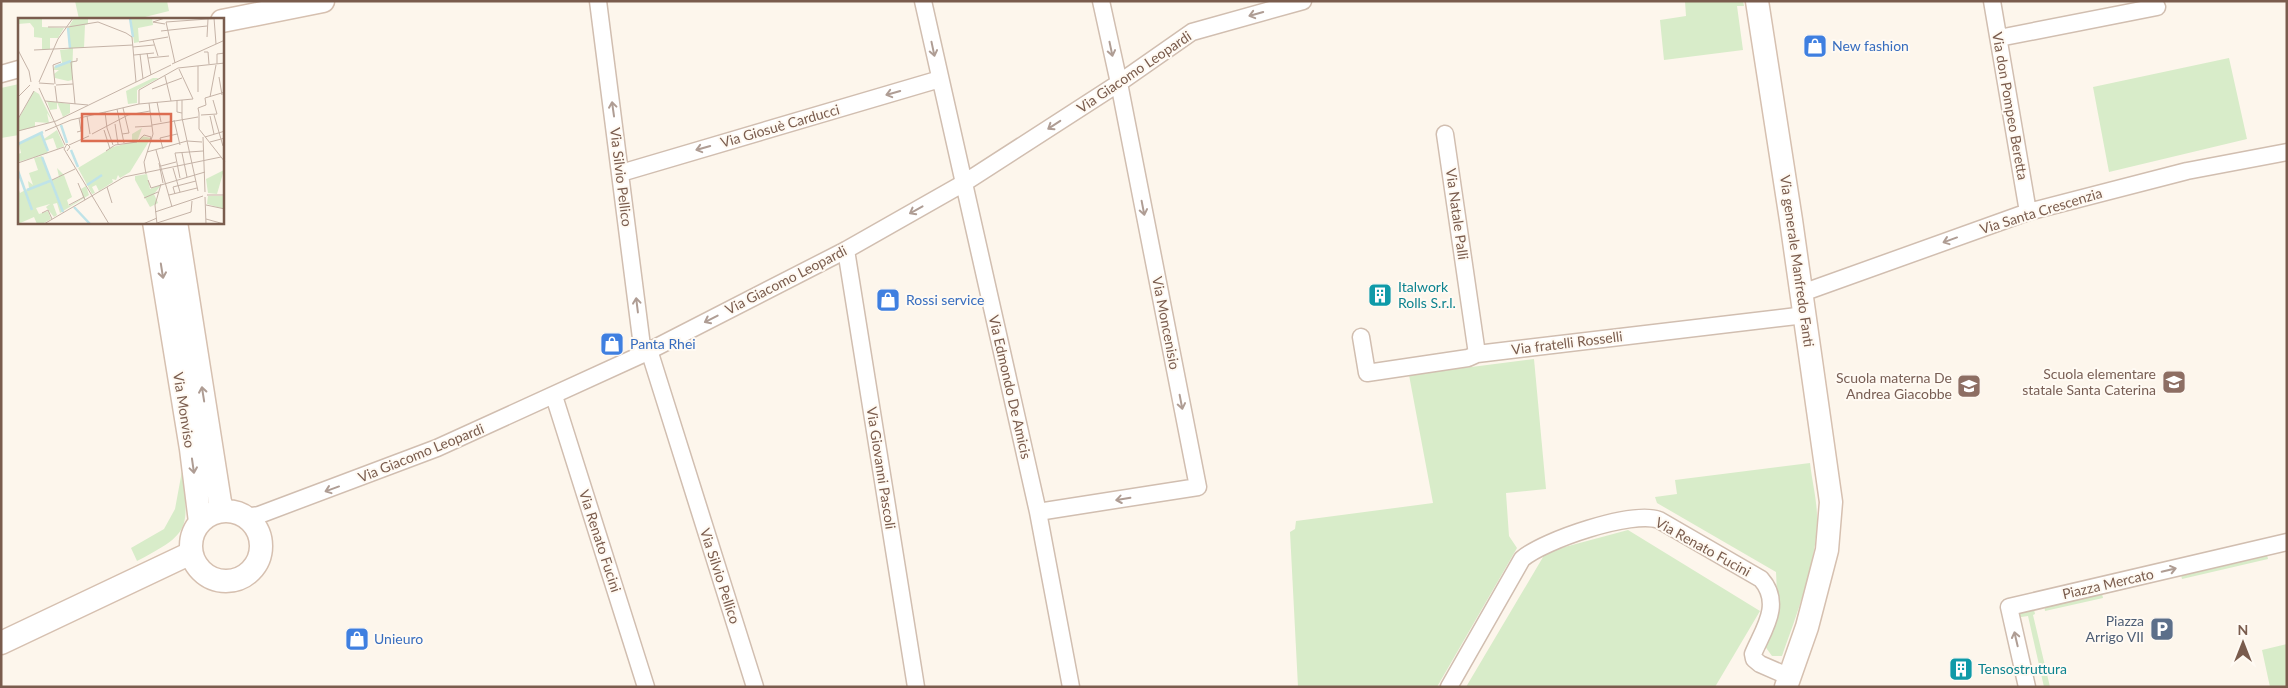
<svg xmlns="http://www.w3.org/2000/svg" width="2288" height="688" font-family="Lato,sans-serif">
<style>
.green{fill:#d8ecc9}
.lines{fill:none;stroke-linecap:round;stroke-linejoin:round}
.street-casing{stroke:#d1beb0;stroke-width:19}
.secondary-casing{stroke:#d6c0b0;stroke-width:25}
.street{stroke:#fff;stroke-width:16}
.secondary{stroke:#fff;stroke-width:22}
.oneway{stroke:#af9d94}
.labels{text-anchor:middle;stroke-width:4;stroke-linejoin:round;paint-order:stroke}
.shop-label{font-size:14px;fill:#366cbe;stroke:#fffaf3;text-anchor:start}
.street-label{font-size:14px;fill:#7a5c4d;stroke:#fffaf3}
.culture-label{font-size:14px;fill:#0d838f;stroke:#fffaf3;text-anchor:start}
.education-label{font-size:14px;fill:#785e54;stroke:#fffaf3;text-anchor:end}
.service-label{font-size:14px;fill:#4e5e75;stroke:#fffaf3;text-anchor:end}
.inset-river{fill:none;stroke:#bfe3e8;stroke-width:2.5}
.inset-road{fill:none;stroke:#c5b3a7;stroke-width:1}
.view{fill:#dc6d51;fill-opacity:0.15;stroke:#dc6d51;stroke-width:2.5}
.inset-edge{fill:none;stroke:#7a5c4d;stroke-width:2.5}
</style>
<rect width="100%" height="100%" fill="#fdf6ec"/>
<path class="green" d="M 75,1 L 167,1 L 169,11 L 137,19 L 79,19 Z
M 1685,1 L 1743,1 L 1744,6 L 1737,6 L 1743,50 L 1664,60 L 1660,20 L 1686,16 Z
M 2229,58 L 2247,139 L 2109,172 L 2093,87 Z
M 19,84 L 19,135 L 1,138 L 1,88 Z
M 1534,359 L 1546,489 L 1506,493 L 1509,536 L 1517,548 L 1437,687 L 1298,687 L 1290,532 L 1295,529 L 1296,521 L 1433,503 L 1409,375 Z
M 1810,463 C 1812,481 1817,500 1817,517 C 1818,559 1796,617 1782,656 L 1772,656 L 1764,645 L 1778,615 L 1776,572 L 1657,503 L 1655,497 L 1677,494 L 1675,480 Z
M 182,471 C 189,529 191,533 137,561 L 131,548 L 164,529 L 175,509 Z
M 1628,530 L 1760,611 L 1715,687 L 1466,687 L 1546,552 Z
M 2266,551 L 2268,559 L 2182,579 L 2180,571 Z
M 2101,589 L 2103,598 L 2045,611 L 2044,603 Z
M 2033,605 L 2035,614 L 2033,615 L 2050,687 L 2044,687 L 2028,616 L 2015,618 L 2013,609 Z
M 2287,644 L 2287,687 L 2270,687 L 2262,650 Z"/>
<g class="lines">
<g class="street-casing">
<path id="street" d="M 598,1 L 643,354
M 923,1 L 1038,512 L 1071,687
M 1992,1 L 2028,212
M 1999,38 L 2157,7
M 1,74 L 19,69
M 1445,134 L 1477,354
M 621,173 L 940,79
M 846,250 L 916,687
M 1802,293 L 2028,212 L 2187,171 L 2287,152
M 1361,337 L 1367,373 L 1468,358 L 1477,354 L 1805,315
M 649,350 L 755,687
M 554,396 L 646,687
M 1038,512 L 1198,487 L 1119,83 L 1101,1
M 246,517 L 259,515 L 437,448 L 643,354 L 846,250 L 964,183 L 1119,83 L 1192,32 L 1303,1
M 1449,687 L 1522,559 C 1544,540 1633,510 1659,520 L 1761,579 C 1783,604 1763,630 1753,654 L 1754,659 L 1760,664 L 1790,677
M 2027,687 L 2009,607 L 2287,542"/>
</g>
<g class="secondary-casing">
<path id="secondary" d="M 1757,1 L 1791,220 L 1831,502 L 1827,550 L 1807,627 L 1786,687
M 222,21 L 323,1
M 154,222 L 191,449 L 200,522
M 176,222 L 220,502 L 224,511
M191 546a35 35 0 1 1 70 0a35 35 0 1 1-70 0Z
M 1,643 L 191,553"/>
</g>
<use href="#street" class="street"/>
<use href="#secondary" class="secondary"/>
</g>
<defs><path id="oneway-shaft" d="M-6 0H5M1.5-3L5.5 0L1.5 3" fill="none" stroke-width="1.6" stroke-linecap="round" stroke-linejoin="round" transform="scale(1.25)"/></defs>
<g class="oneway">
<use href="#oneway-shaft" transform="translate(1256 14) rotate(164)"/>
<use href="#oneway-shaft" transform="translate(933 49) rotate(78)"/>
<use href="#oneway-shaft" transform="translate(1111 49) rotate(78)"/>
<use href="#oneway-shaft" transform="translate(893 93) rotate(164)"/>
<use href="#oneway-shaft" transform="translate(613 109) rotate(-98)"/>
<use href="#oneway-shaft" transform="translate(1054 125) rotate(147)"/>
<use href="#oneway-shaft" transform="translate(703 148) rotate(164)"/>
<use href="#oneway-shaft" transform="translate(1143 208) rotate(79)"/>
<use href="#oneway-shaft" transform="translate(916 210) rotate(151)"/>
<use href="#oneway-shaft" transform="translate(1950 240) rotate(160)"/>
<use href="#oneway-shaft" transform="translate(162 271) rotate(81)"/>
<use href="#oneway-shaft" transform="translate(637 305) rotate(-97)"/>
<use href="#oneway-shaft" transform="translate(711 319) rotate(153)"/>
<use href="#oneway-shaft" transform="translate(203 394) rotate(-99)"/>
<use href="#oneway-shaft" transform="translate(1181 402) rotate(79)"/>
<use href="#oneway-shaft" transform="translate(193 466) rotate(82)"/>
<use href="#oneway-shaft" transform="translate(332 489) rotate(160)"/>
<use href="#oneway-shaft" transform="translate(1123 499) rotate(171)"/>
<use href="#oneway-shaft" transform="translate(2169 570) rotate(-13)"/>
<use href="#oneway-shaft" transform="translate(2016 639) rotate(-103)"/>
</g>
<defs>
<g id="shop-square" transform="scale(1.25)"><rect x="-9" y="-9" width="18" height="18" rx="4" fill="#3f7fe0" stroke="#fffaf3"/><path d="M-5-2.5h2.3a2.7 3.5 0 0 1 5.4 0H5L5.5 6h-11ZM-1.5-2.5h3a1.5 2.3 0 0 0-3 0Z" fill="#fff"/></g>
<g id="building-square" transform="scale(1.25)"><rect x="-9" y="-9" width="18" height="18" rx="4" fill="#0f9aa8" stroke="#fffaf3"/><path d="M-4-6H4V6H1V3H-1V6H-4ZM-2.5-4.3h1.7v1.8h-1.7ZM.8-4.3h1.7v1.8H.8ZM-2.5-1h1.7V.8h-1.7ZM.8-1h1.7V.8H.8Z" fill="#fff"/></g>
<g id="school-square" transform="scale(1.25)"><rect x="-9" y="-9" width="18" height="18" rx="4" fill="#8d6e63" stroke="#fffaf3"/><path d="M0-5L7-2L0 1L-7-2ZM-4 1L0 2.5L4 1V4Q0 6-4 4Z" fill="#fff"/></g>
<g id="parking-square" transform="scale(1.25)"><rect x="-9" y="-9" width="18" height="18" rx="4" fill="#5c6f8a" stroke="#fffaf3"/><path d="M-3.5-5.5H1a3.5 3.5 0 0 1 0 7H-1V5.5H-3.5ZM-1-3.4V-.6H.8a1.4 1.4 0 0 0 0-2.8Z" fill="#fff"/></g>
</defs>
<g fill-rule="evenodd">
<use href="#shop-square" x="1815" y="46"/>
<use href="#building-square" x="1380" y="295"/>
<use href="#shop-square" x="888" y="300"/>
<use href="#shop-square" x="612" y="344"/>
<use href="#school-square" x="2174" y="382"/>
<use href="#school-square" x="1969" y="386"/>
<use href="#parking-square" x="2162" y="629"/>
<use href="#shop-square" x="357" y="639"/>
<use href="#building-square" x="1961" y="669"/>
</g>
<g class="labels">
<g class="shop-label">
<text x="1832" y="51">New fashion</text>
<text x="906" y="305">Rossi service</text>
<text x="630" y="349">Panta Rhei</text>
<text x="374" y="644">Unieuro</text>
</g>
<g class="street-label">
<text transform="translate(1134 72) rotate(-34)" y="5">Via Giacomo Leopardi</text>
<text transform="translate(2010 106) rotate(80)" y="5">Via don Pompeo Beretta</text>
<text transform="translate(780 126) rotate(-16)" y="5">Via Giosuè Carducci</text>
<text transform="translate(621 177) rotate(83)" y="5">Via Silvio Pellico</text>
<text transform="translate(2041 211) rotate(-17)" y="5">Via Santa Crescenzia</text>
<text transform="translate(1457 214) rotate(82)" y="5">Via Natale Palli</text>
<text transform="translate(1797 261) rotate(82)" y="5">Via generale Manfredo Fanti</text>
<text transform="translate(786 280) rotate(-27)" y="5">Via Giacomo Leopardi</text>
<text transform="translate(1166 323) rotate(79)" y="5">Via Moncenisio</text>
<text transform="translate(1567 343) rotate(-7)" y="5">Via fratelli Rosselli</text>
<text transform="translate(1010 387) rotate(77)" y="5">Via Edmondo De Amicis</text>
<text transform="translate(184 410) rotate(81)" y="5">Via Monviso</text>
<text transform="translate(421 453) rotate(-22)" y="5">Via Giacomo Leopardi</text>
<text transform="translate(881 468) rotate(81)" y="5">Via Giovanni Pascoli</text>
<text transform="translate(600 541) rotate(72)" y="5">Via Renato Fucini</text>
<text transform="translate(1703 547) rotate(29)" y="5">Via Renato Fucini</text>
<text transform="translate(720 576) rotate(72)" y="5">Via Silvio Pellico</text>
<text transform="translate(2108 584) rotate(-13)" y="5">Piazza Mercato</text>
</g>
<g class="culture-label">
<text x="1398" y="292">Italwork<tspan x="1398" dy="16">Rolls S.r.l.</tspan></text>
<text x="1978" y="674">Tensostruttura</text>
</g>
<g class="education-label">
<text x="2156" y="379">Scuola elementare<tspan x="2156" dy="16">statale Santa Caterina</tspan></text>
<text x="1952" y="383">Scuola materna De<tspan x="1952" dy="16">Andrea Giacobbe</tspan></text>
</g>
<g class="service-label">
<text x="2144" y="626">Piazza<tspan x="2144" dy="16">Arrigo VII</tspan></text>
</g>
</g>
<g transform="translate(18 18)">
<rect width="206" height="206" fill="#fdf6ec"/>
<path d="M 0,0 L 24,0 L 24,9 L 46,10 L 40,20 L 32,20 L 32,31 L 24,32 L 24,20 L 16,19 L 16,10 L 12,5 L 0,6 ZM 56,0 L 70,0 L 70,6 L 67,7 L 66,30 L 55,30 L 54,62 L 50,63 L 37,60 L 36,56 L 41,52 L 36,52 L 36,49 L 44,45 L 42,32 L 51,31 L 50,10 ZM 134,0 L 135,7 L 120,10 L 121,24 L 116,25 L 113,1 ZM 135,60 L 141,60 L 119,72 L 119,85 L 110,86 L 108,73 ZM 16,73 L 21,76 L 35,104 L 29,95 L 31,105 L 17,104 L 17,109 L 0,113 L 0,102 ZM 29,83 L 52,86 L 52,95 L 45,99 L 39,84 L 39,91 L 32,92 ZM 124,110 L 119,124 L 124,118 L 133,120 L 112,154 L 102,160 L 100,157 L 98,162 L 94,161 L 95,164 L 81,173 L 78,167 L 74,169 L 77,175 L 74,176 L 60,150 L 95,129 L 114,124 L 114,116 ZM 39,112 L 46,128 L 39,131 L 35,120 L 26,123 L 30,135 L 0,144 L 0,136 L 3,135 L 1,126 L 23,115 L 26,121 ZM 24,138 L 32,163 L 41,159 L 39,150 L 46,157 L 54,179 L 49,182 L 51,188 L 65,180 L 63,171 L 68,168 L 71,177 L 42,195 L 39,185 L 35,186 L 39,197 L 36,199 L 28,189 L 32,186 L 18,190 L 21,196 L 30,193 L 33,201 L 24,206 L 19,206 L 16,199 L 0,206 L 0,170 L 2,175 L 11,170 L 10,163 L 15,167 L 11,155 L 20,152 L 16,140 ZM 206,152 L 199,176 L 190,175 L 188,161 ZM 129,156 L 132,171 L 143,167 L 136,176 L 140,185 L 132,189 L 117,162 L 117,158 ZM 190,178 L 206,178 L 206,191 L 189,186 Z" fill="#d8ecc9"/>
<path class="inset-river" d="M 112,0 L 115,19M 50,10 L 52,30M 37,49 L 53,43M 43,107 L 49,125M 23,115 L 30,133M 0,126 L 25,114M 53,132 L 60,149M 24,139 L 45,194M 0,153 L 14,192M 69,167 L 84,157M 9,172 L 32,163M 56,189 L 72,206"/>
<path class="inset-road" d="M 147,0 L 135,4 L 147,6M 196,0 L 198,26M 190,1 L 205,0M 30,9 L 50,9 L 80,4 L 108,15 L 114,19 L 118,64M 143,13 L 189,8M 189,19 L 190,1M 135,22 L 140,38M 121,24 L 150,19M 115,29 L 136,27M 0,32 L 11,53 L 13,64M 16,32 L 115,27M 186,34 L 190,34 L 191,46M 129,35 L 133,57M 122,36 L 125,61M 116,37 L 136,35M 130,40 L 151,38M 157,45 L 148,4 L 190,1M 154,46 L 207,22M 199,46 L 199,36 L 207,35M 180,48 L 180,74M 147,58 L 153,83M 201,59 L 204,77M 21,64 L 40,21 L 55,0M 21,65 L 36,66M 37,66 L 35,47 L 43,44M 38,67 L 55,66M 37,68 L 39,84M 21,70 L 47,127M 134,71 L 164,60M 0,79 L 12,67M 192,79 L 198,47M 159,82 L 159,94 L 164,95M 164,82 L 164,100M 27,83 L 70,87M 139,84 L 143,104M 57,86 L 53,44 L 59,43 L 59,40M 121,86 L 121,72 L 160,50 L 207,45M 99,91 L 106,125M 87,94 L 89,110M 181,95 L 181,111 L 207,144M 181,95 L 180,90 L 188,87 L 187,80 L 207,74M 183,97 L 199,96 L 195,82M 196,97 L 205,128M 69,98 L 72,116M 192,98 L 196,116M 164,100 L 180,173M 0,101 L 16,73M 156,102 L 162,127M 97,106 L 100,126M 134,107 L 180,99M 117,109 L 134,108M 89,110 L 95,127M 86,112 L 92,131M 0,113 L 38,103 L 153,47M 27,113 L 53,102 L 121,86 L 175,81 L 161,51M 59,114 L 63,113 L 61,100M 74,116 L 110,97 L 132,93M 104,116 L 111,115 L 105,90M 185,119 L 187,174M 187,119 L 207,113M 169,123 L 184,124M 192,124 L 207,120M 51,127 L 71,118M 145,131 L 142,120 L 159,116M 138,132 L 154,189M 49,133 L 52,129 L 49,126 L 46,131 L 91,206M 88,133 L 97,127 L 119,124 L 126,117 L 133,119 L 132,122M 129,134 L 169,123M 164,135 L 169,159M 0,145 L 46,129M 141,145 L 145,165M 143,148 L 158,144M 155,150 L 162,174M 128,156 L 126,144 L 135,116 L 131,85M 162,160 L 157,135 L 185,133M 34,162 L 57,151M 130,162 L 133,170 L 187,154M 60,165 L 67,182M 89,169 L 94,185M 157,176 L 155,169 L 178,163M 151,177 L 179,170M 189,177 L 207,177M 187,179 L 188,206M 126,180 L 140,174M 51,187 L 66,179M 188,187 L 207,191M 137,194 L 185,178M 24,195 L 30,192 L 34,201M 188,201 L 206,206M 139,205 L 173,194 L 174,183M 26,206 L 106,159 L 203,139M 125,206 L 139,200M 139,206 L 137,187 L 143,166"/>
<path class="view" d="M 64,96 L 153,96 L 153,123 L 64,123 Z"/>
<rect width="206" height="206" class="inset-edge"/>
</g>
<rect width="2288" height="688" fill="none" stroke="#7a5c4d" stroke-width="5"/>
<g transform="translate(2243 643)" stroke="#fffaf3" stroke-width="4" paint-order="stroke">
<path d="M0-4L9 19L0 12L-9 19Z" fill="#7a5c4d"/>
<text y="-8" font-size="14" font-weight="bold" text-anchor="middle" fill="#7a5c4d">N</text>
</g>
</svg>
